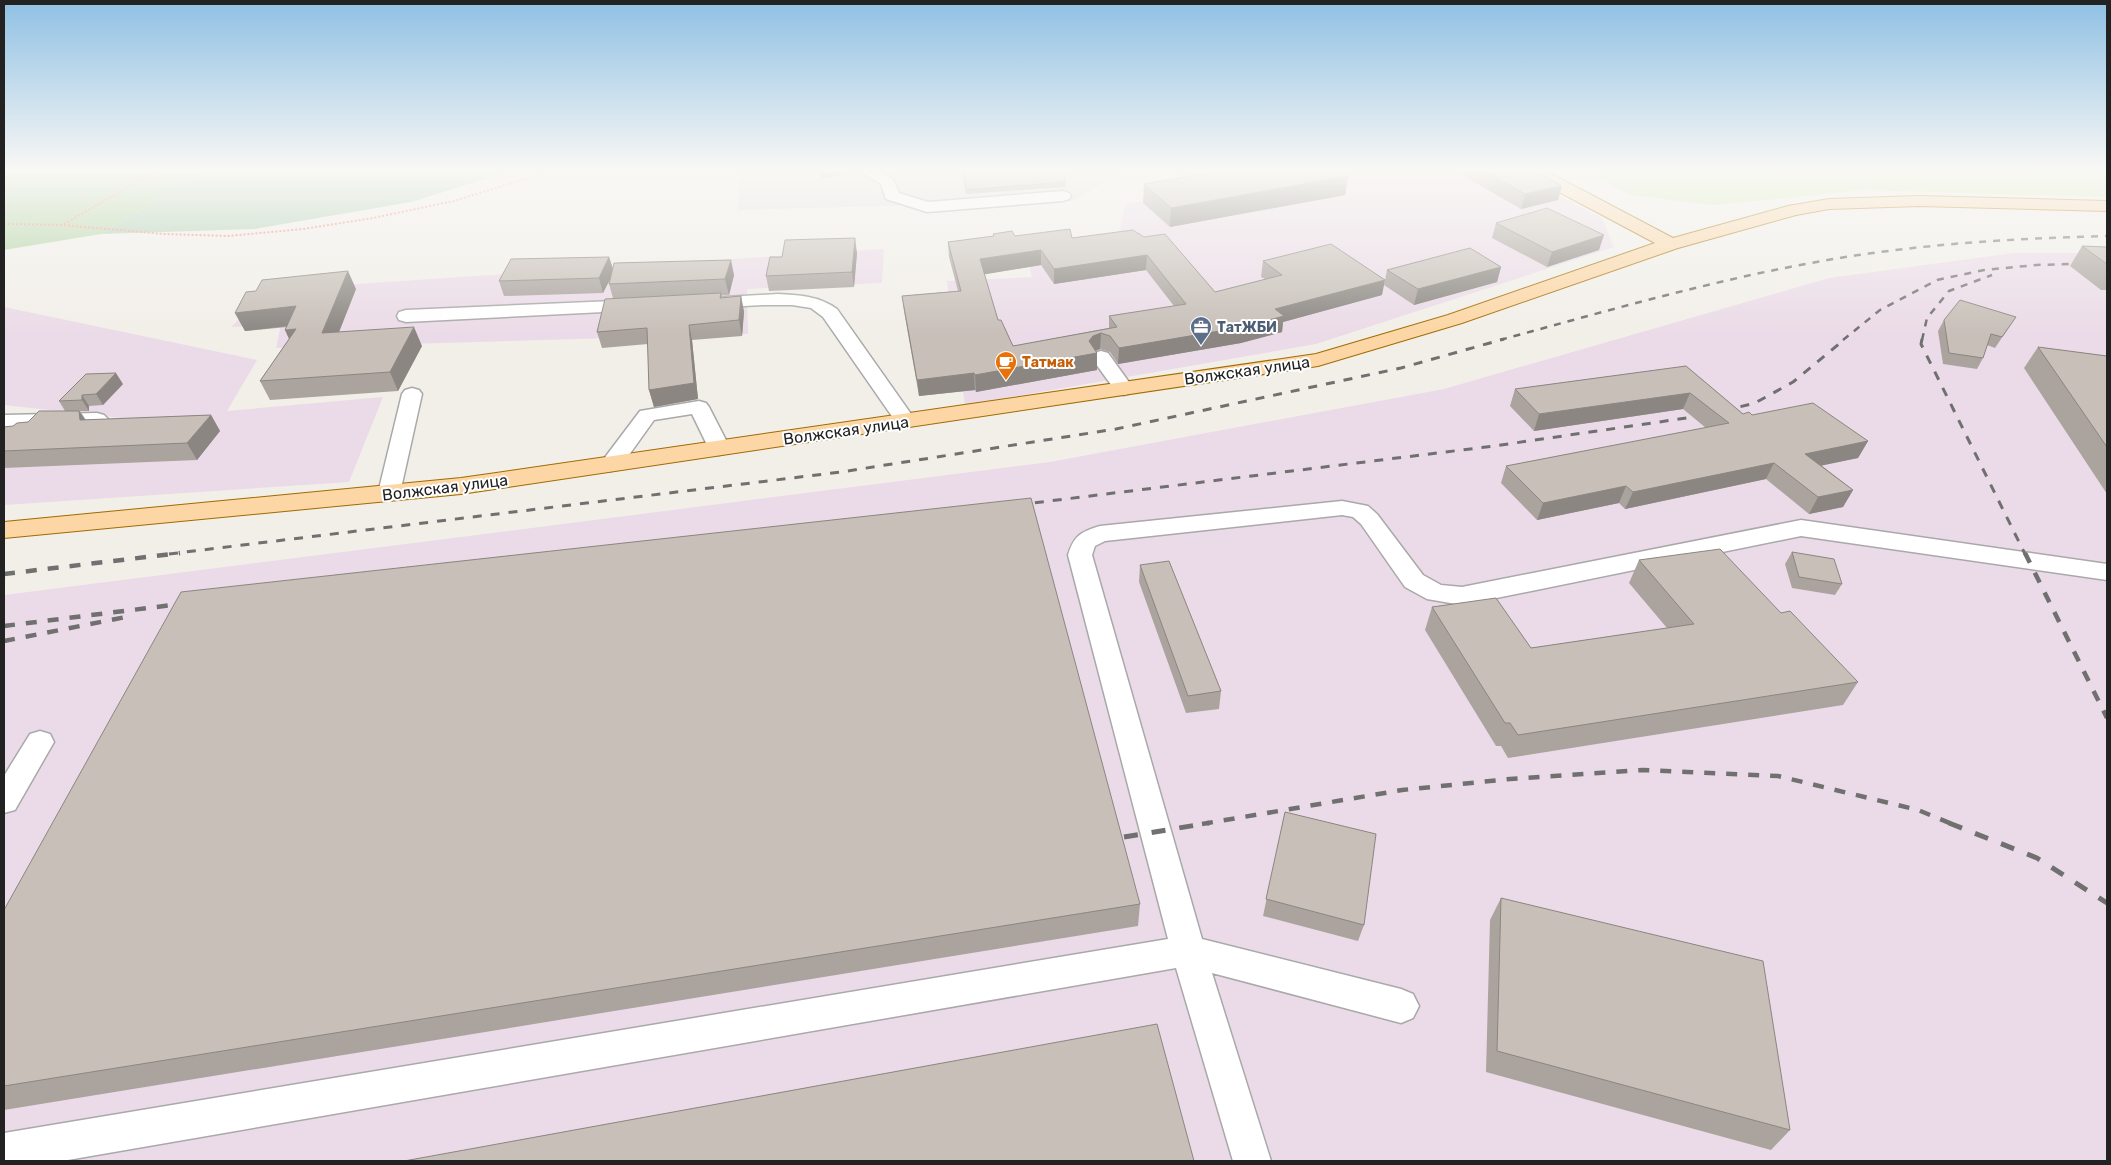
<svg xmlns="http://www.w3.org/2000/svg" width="2111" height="1165" font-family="Rubik,sans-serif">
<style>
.residential{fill:#e0dfdf}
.industrial{fill:#ebdbe8}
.grass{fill:#cdebb0}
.forest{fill:#add19e}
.cemetery{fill:#aacbaf}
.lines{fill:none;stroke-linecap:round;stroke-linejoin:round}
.minor-casing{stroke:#a9a9a9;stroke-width:3}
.major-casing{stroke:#a06b00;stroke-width:2}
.path{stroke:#fa8072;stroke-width:2;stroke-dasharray:2 2;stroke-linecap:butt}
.minor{fill:#fff;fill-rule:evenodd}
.major{fill:#fcd6a4;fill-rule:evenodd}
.rail-far3{stroke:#707070;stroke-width:2.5;stroke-dasharray:7 7;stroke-linecap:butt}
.rail-far2{stroke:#707070;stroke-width:3;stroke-dasharray:9 9;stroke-linecap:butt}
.rail-far1{stroke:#707070;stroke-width:4.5;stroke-dasharray:11 11;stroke-linecap:butt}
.rail{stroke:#707070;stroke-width:5;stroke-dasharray:14 14;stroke-linecap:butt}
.wall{fill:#aba49e;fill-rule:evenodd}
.shaded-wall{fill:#8b8681}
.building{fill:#c7bfb8;stroke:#8b8681;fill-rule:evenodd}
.labels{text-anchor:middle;stroke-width:4;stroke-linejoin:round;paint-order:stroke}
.far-service-label{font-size:14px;font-weight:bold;fill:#4e5e75;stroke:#fff;text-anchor:start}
.far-food-label{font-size:14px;font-weight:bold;fill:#c56008;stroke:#fff;text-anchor:start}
.street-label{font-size:16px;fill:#222;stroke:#fff}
</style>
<rect width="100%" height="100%" fill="#f2efe9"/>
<path class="residential" d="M 739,171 L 1123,171 L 1073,201 L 738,210 Z"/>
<path class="industrial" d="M 1178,171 L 1512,171 L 1602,218 L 1614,247 L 1316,344 L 965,405 L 947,281 L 1032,277 L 1024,246 L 1118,239 L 1125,205 L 1183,191 Z
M 884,249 L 882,283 L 747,289 L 748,334 L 276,348 L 281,325 L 231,327 L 263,295 L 295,288 Z
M 2014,253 L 2107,253 L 2107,1161 L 4,1161 L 4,595 L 1050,462 L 1444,389 L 1829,278 Z
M 4,307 L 257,360 L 227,411 L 383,397 L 349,482 L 4,505 L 4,431 L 130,419 L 4,405 Z"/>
<path class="grass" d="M 1587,171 L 2107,171 L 2107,197 L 1866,190 L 1713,205 L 1630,195 Z"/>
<path class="forest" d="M 4,171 L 208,171 L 101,234 L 4,250 Z"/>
<path class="cemetery" d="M 208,171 L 511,171 L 411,202 L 254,229 L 101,234 Z"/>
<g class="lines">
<g class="minor-casing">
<path id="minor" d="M 860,171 L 879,171 L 893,179 L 899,193 L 928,202 L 1063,191 L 1069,193 L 1071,196 L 1069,199 L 1063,201 L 927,212 L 886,199 L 881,184 Z
M 778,294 C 799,295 819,296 837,309 L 916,421 L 912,425 L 905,427 L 898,425 L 823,317 L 811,308 L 792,305 L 763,305 L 707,308 L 701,307 L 698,303 L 701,299 L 707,298 Z
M 637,300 L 644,302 L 646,306 L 644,310 L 406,322 L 399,320 L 397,316 L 399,312 L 406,310 Z
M 1101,351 L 1108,353 L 1131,385 L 1134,389 L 1131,393 L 1124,395 L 1117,393 L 1091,357 L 1094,353 Z
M 412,388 L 419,390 L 422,394 L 400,493 L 397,498 L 389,500 L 381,498 L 378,493 L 402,394 L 405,390 Z
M 699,401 L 706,403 L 709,407 L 730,448 L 727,453 L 719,455 L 711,453 L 692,414 L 654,420 L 619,469 L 611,471 L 603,469 L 600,464 L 640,411 Z
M 97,413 L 104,415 L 108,419 L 104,423 L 97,425 L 4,427 L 4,415 Z
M 1342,501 L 1368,506 L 1377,514 L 1423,575 L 1441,585 L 1462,587 L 1801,520 L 2107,564 L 2107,580 L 1801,536 L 1462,605 L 1427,599 L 1405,587 L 1361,524 L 1353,517 L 1342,515 L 1105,541 L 1095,546 L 1092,555 L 1202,939 L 1401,989 L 1413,994 L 1419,1006 L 1413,1018 L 1401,1023 L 1212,973 L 1271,1161 L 1233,1161 L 1176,968 L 62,1161 L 4,1161 L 4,1133 L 1168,939 L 1068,555 C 1074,536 1080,532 1100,526 Z
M 40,731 L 50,734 L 54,742 L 15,810 L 4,813 L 4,776 L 30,734 Z"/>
</g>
<g class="major-casing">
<path id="major" d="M 1525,171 L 1546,171 L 1673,238 L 1788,206 L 1829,199 L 1919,196 L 2107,201 L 2107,211 L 1919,206 L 1829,209 L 1796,215 L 1678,248 L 1462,323 L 1318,366 L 461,494 L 4,538 L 4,522 L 461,478 L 1316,354 L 1448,315 L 1655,243 L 1527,175 Z"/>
</g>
<path class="path" d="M 4,224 L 63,225 L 164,234 L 228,236 L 303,229 L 373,218 L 454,201 L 550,171
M 64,224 L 157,171"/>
<use href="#minor" class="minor"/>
<use href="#major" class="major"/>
<path class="rail-far3" d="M 1500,340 C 1625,306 1751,269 1880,252 C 1955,242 2031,238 2107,236
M 1843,340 L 1880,310 L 1937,280 L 1984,270 L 2036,265 L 2107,263
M 1922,340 L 1927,318 L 1949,291 L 1992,275"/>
<path class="rail-far2" d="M 1922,339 L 1921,344 L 2025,554
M 1723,411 L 1755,403 L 1793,382 L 1845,339
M 1017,505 L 1494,446 L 1707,415
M 169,554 L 841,472 L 1116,429 L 1401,368 L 1504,339"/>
<path class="rail-far1" d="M 2025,553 L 2107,718
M 4,574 L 180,553
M 4,626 L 188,603
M 4,641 L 126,617
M 1202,824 L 1402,790 L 1510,779 L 1643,770 L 1778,776 L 1918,810 L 1952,824"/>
<path class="rail" d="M 1949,823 L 2037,858 L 2107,903
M 1124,837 L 1209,823"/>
</g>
<path class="wall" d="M 817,171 L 841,171 L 841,175 L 821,178 Z
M 962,171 L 1063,171 L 1066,182 L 1066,187 L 966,194 Z
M 1462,171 L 1534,171 L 1558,200 L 1521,209 L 1462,175 Z
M 1348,176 L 1345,195 L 1170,227 L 1143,203 L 1144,184 Z
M 1496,223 L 1599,250 L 1547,267 L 1492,238 Z
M 1133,230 L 1215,292 L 1265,279 L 1261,277 L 1263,261 L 1382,295 L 1283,322 L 1282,332 L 1241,343 L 1118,364 L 1110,352 L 1100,349 L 1096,351 L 1097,370 L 976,392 L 975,390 L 919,396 L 904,311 L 902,296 L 958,291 L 949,257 L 948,242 L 993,237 L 993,234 L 1015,236 L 1072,238 ZM 1041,265 L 1054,284 L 1146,270 L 1174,306 L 1109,316 L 1109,328 L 1013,346 L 998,320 L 984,274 Z
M 2082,246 L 2107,247 L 2107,290 L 2101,290 L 2070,266 Z
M 857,253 L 854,287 L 769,291 L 766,276 Z
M 609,257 L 613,269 L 734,275 L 729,295 L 722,295 L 722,298 L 741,296 L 744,312 L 742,336 L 692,340 L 698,399 L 654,407 L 649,390 L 648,344 L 602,348 L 597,332 L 613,298 L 609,284 L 610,278 L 603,293 L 504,296 L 499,281 Z
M 1501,267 L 1497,282 L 1414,305 L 1384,285 L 1387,270 Z
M 356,289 L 339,332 L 422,346 L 398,391 L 270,400 L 260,381 L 289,339 L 285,330 L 287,327 L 245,331 L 235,313 Z
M 1944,320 L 2009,327 L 1995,348 L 1987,345 L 1983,358 L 1977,369 L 1943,364 L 1938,331 Z
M 2038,347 L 2107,356 L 2107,494 L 2024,368 Z
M 1686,366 L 1743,414 L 1752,415 L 1868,441 L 1858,458 L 1821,465 L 1853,490 L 1843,507 L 1809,514 L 1766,479 L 1625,509 L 1619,503 L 1537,520 L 1501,483 L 1506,466 L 1706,428 L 1683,409 L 1534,431 L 1510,406 L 1515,389 Z
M 123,384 L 103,405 L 89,406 L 89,411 L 80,411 L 86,420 L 211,415 L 220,431 L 197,460 L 4,468 L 4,427 L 13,426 L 65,411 L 59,401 Z
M 1792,552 L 1842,584 L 1835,595 L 1792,588 L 1785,564 Z
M 1639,560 L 1781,613 L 1858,682 L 1843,705 L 1508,758 L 1501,746 L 1496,746 L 1425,630 L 1432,607 L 1531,648 L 1667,628 L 1629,583 Z
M 1140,565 L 1221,691 L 1219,709 L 1186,713 L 1139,582 Z
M 1285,812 L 1364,925 L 1358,941 L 1263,916 Z
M 1501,898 L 1790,1130 L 1771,1150 L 1486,1072 L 1490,920 Z
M 1140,904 L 1138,926 L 4,1110 L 4,910 Z"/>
<path class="shaded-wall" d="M 836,171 L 841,171 L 841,175 L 821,178 L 821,174 Z
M 1348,176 L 1345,195 L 1170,227 L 1171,208 Z
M 1562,186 L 1558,200 L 1521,209 L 1525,194 Z
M 1604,235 L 1599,250 L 1547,267 L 1552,252 Z
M 855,238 L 857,253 L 854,287 L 852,272 Z
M 1041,250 L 1041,265 L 981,275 L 980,259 Z
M 1147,255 L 1146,270 L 1054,284 L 1054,269 Z
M 609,257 L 614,272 L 603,293 L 599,278 Z
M 731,260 L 734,275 L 729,295 L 725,279 Z
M 1501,267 L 1497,282 L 1414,305 L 1418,289 Z
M 348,271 L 356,289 L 331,352 L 322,333 Z
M 1385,280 L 1382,295 L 1283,322 L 1282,332 L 1241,343 L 1118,364 L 1119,348 L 1275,309 Z
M 741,296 L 744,312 L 742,336 L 739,320 Z
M 296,306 L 305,324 L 245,331 L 235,313 Z
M 689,325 L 692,340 L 698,399 L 654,407 L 649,390 Z
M 414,327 L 422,346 L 398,391 L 390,372 Z
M 296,329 L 294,349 L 285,330 Z
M 1101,333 L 1100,349 L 1092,352 L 1097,353 L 1097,370 L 976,392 L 975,375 L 1089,341 L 1093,336 Z
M 116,373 L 123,384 L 103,405 L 96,394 Z
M 974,373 L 975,390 L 919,396 L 917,380 Z
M 1690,393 L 1683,409 L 1534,431 L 1539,414 Z
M 82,395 L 89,406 L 89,411 L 82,400 Z
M 79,411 L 90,427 L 80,420 Z
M 211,415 L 220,431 L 197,460 L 187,443 Z
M 1868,441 L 1858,458 L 1796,471 L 1805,454 Z
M 1774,463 L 1766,479 L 1625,509 L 1633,492 Z
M 1626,486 L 1619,503 L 1537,520 L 1543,503 Z
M 1853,490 L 1843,507 L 1809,514 L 1818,497 Z"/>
<path class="building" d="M 819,171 L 836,171 L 821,174 Z
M 963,171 L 1063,171 L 1066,182 L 966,190 Z
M 1219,171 L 1340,171 L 1348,176 L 1171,208 L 1144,184 Z
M 1484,171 L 1534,171 L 1562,186 L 1525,194 Z
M 1547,208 L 1604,235 L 1552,252 L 1496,223 Z
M 1070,229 L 1072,238 L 1133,230 L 1144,237 L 1165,234 L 1215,292 L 1282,275 L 1263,261 L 1331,244 L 1385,280 L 1275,309 L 1284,316 L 1243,327 L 1119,348 L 1110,336 L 1101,333 L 1093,336 L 1089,341 L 1097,353 L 975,375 L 974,373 L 917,380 L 902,296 L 961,291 L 948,242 L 994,236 L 993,234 L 1012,231 L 1015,236 ZM 1041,250 L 1054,269 L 1147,255 L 1186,304 L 1109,316 L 1117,327 L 1013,346 L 1001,320 L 998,320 L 980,259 Z
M 855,238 L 852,272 L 766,276 L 770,257 L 782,257 L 785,240 Z
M 2082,246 L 2107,247 L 2107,264 Z
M 1470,248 L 1501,267 L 1418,289 L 1387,270 Z
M 609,257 L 599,278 L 499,281 L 511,259 Z
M 731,260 L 725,279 L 609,284 L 614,263 Z
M 348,271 L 322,333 L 414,327 L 390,372 L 260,381 L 296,329 L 285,330 L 296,306 L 235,313 L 246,292 L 256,291 L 262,280 Z
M 721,293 L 720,298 L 741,296 L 739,320 L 689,325 L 694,383 L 649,390 L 647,328 L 597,332 L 605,299 Z
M 1960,300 L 2016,317 L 2002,337 L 1991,334 L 1983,358 L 1949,353 L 1944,320 Z
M 2038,347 L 2107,356 L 2107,447 Z
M 1686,366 L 1743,414 L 1749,412 L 1752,415 L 1813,403 L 1868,441 L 1805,454 L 1853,490 L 1818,497 L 1774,463 L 1633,492 L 1626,486 L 1543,503 L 1506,466 L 1729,423 L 1690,393 L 1539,414 L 1515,389 Z
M 116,373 L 96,394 L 82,395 L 82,400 L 59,401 L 86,374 Z
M 39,411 L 79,411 L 80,420 L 211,415 L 187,443 L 4,451 L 4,427 L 13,426 L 17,423 L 28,422 Z
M 1031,498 L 1140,904 L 4,1086 L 4,910 L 181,592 Z
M 1720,549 L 1781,613 L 1790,611 L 1858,682 L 1518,735 L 1510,723 L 1505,723 L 1432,607 L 1496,598 L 1531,648 L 1694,624 L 1639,560 Z
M 1792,552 L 1834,559 L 1842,584 L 1799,577 Z
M 1169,561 L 1221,691 L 1188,696 L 1140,565 Z
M 1285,812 L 1376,834 L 1364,925 L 1266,899 Z
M 1501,898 L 1763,961 L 1790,1130 L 1497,1051 Z
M 1157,1024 L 1194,1161 L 404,1161 Z"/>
<linearGradient id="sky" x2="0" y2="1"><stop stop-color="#8fc0e4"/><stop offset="0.51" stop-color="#f9f8f5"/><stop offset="1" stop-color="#f9f8f5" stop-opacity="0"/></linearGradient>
<rect width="2111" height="334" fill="url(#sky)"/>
<defs>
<g id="office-pin" transform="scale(1.125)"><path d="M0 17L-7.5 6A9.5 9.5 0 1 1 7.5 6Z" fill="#5c6f8a" stroke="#fff"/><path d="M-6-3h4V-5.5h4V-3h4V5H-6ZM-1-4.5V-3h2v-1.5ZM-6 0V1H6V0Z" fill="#fff"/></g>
<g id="cafe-pin" transform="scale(1.125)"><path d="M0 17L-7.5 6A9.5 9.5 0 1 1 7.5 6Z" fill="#e8710a" stroke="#fff"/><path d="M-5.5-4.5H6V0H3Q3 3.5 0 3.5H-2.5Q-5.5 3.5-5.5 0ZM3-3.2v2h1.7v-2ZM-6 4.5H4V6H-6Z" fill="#fff"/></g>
</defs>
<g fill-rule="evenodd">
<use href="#office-pin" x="1201" y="327"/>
<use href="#cafe-pin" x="1006" y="362"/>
</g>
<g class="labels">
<g class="far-service-label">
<text x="1217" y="332">ТатЖБИ</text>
</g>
<g class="far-food-label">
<text x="1022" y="367">Татмак</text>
</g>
<g class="street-label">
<text transform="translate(1247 370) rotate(-8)" y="6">Волжская улица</text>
<text transform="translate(846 430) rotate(-8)" y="6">Волжская улица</text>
<text transform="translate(445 487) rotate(-7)" y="6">Волжская улица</text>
</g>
</g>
<rect width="2111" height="1165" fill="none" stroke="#222222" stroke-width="10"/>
</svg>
